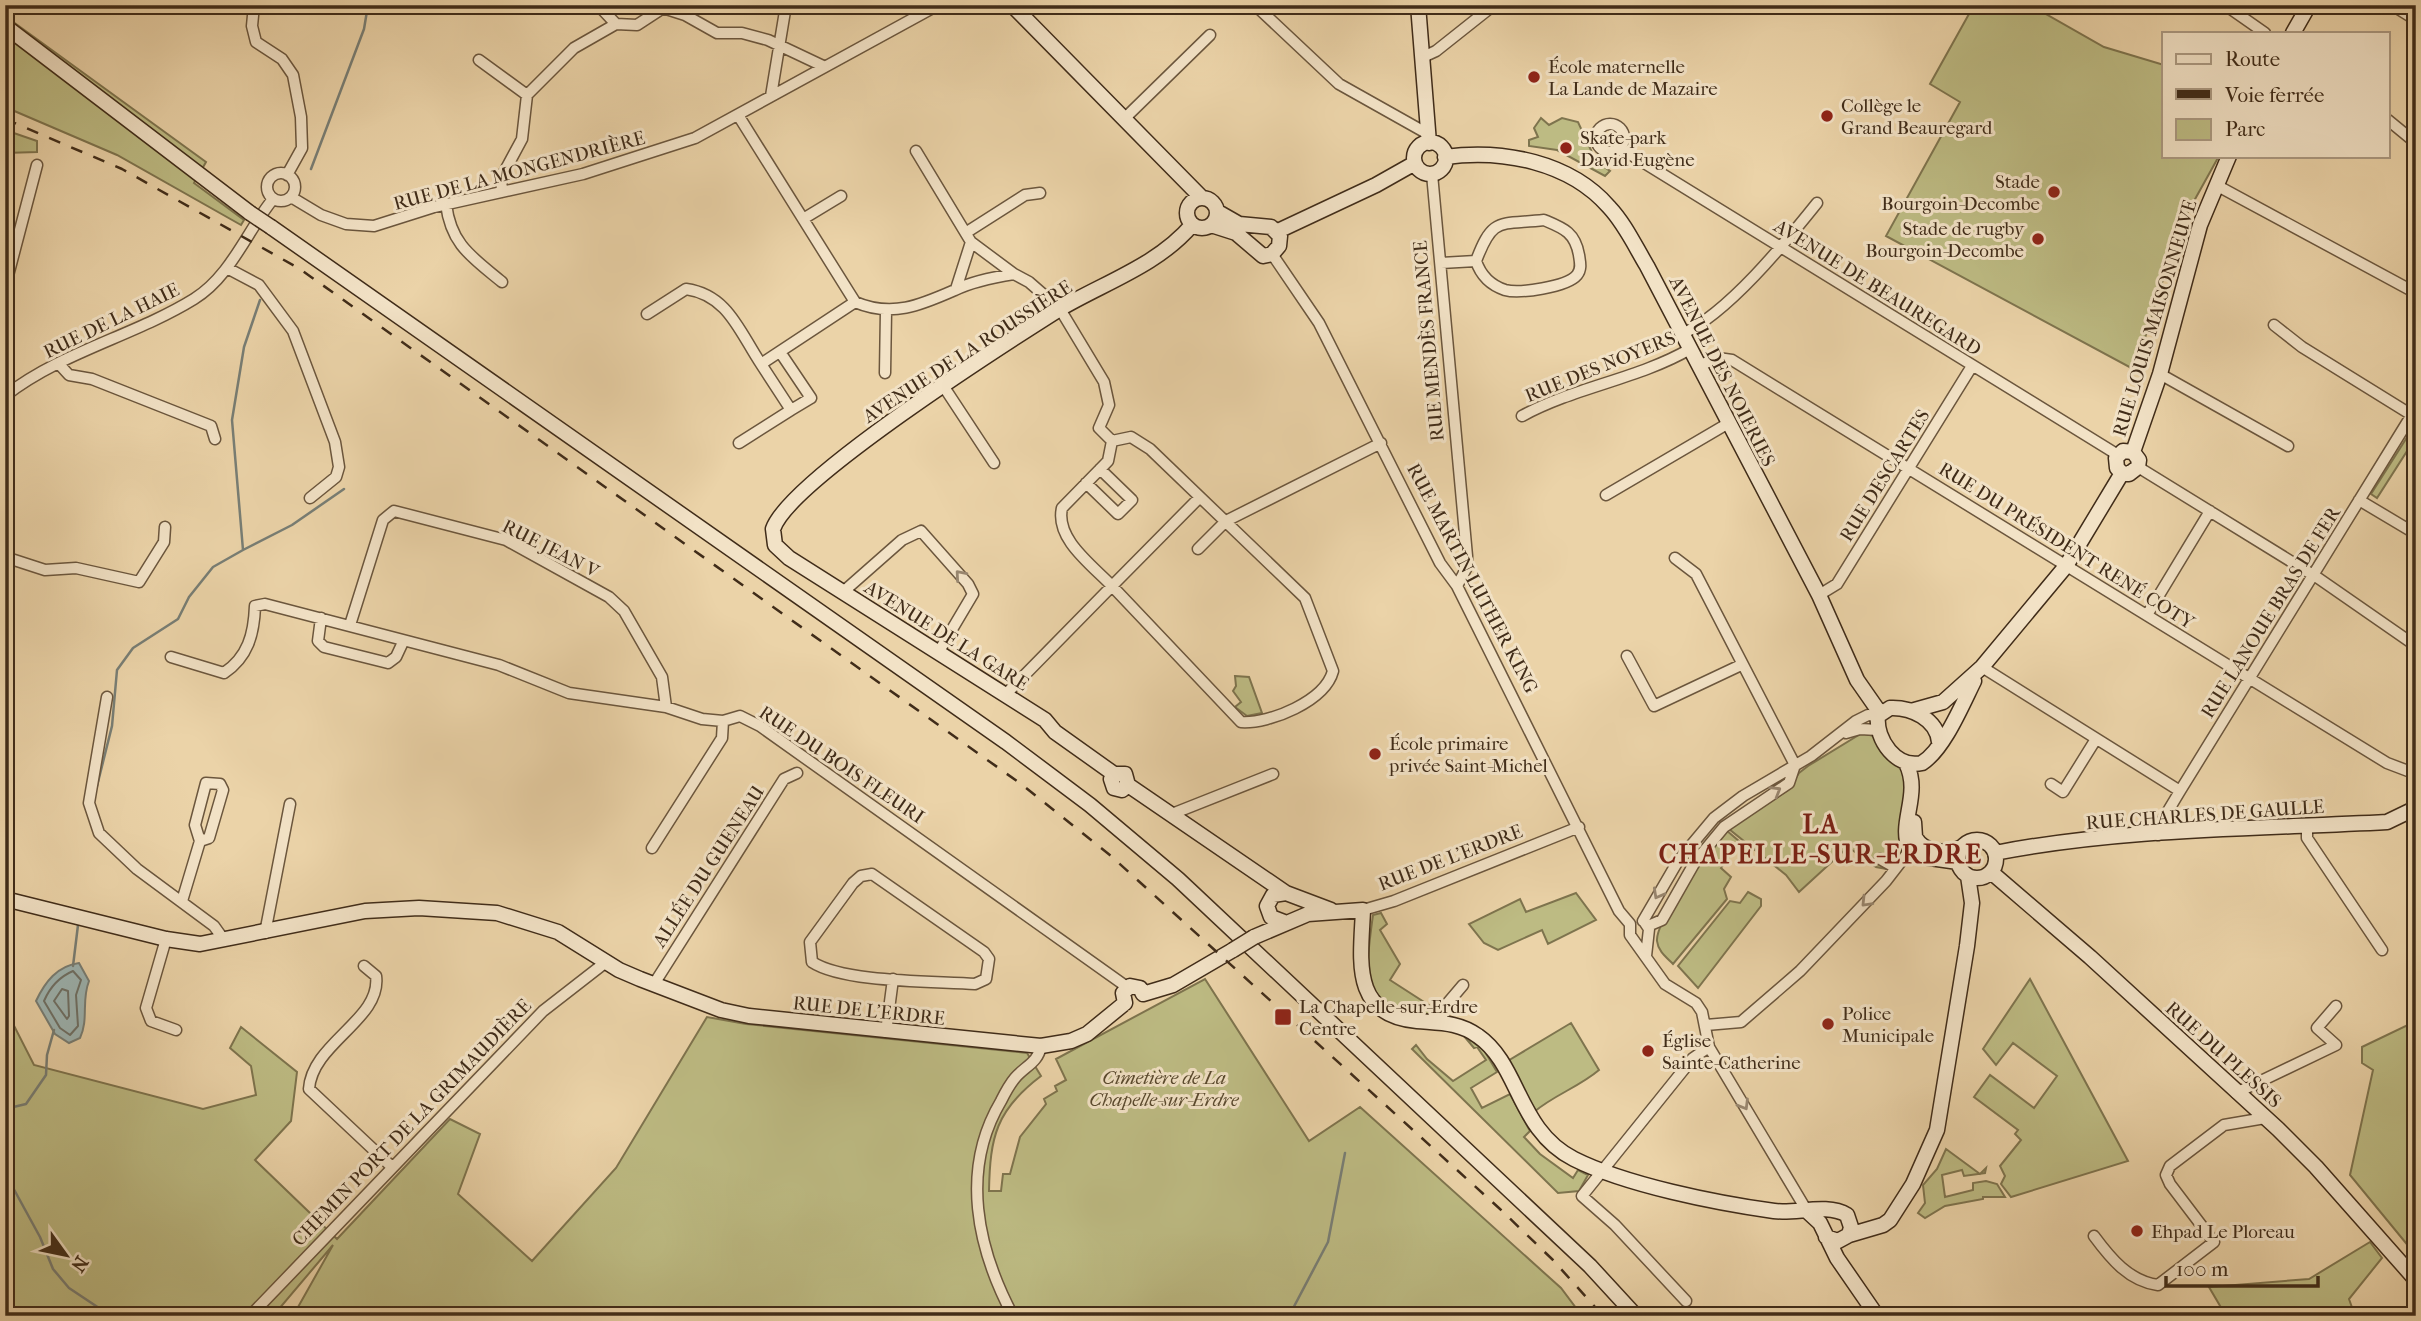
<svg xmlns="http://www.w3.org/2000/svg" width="2421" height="1321" font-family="'IM FELL French Canon',serif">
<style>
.green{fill:#bdbb83;stroke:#7e744e;stroke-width:2}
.water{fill:#9db5b3;stroke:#787e75;stroke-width:2}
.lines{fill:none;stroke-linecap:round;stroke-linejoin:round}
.shore{stroke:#6e7066;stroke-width:2}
.stream{stroke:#787e75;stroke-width:2.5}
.street-casing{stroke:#6b563d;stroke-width:13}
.secondary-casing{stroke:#402c19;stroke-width:17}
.street{stroke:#f2e2c6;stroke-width:10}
.secondary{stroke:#f2e2c6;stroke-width:14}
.rail{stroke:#402c19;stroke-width:2.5;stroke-dasharray:12 12;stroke-linecap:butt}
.secondary-bridge-casing{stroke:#402c19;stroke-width:17;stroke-linecap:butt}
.secondary-bridge{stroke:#f2e2c6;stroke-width:14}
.oneway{stroke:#998770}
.poi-dot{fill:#8f2418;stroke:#f2e2c6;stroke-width:2.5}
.labels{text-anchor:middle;stroke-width:6;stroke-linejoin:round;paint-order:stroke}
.poi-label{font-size:19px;fill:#402c19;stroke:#f2e2c6;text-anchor:start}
.street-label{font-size:19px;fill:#402c19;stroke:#f2e2c6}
.park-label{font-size:19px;font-style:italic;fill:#59492e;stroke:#f2e2c6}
.district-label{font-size:26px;font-weight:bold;letter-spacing:2px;fill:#7a1f14;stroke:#f2e2c6}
</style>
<rect width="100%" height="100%" fill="#ebd3a8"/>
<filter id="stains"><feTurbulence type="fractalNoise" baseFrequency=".00286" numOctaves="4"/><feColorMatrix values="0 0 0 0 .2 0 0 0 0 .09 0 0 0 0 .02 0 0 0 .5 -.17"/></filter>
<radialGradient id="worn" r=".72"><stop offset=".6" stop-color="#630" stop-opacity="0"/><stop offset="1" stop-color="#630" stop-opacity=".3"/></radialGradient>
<path class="green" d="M 1974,5 L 2030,5 L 2104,47 L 2164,65 L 2164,156 L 2219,156 L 2179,228 L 2135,370 L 1886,236 L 1960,102 L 1930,84 Z
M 5,16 L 206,162 L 194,183 L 244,220 L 241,225 L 117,155 L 5,107 Z
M 1541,118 L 1549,125 L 1562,118 L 1578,122 L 1596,161 L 1610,171 L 1605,176 L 1557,150 L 1529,146 L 1529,140 L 1538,137 L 1534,128 Z
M 5,130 L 37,141 L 37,152 L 5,153 Z
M 2411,431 L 2416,437 L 2377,498 L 2371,494 Z
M 1235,676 L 1249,677 L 1262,713 L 1247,716 L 1235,707 L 1241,702 L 1233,691 L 1236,686 Z
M 1862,733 L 1878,737 L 1906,772 L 1902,853 L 1886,869 L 1876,867 L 1848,847 L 1799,892 L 1786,875 L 1729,829 L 1788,790 L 1799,773 L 1808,766 Z
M 1726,830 L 1740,842 L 1721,868 L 1731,877 L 1724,889 L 1727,899 L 1673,964 C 1666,957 1658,951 1657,941 C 1655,920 1711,850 1726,830 Z
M 1748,892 L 1761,899 L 1761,906 L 1698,988 L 1678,966 L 1730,901 L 1740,903 Z
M 1576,893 L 1596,920 L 1548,944 L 1542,930 L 1498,950 L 1484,943 L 1469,924 L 1520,899 L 1526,912 Z
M 1381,913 L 1387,924 L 1380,930 L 1400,964 L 1390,980 L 1438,1011 L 1435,1015 C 1360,1008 1364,979 1373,915 Z
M 1205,979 L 1309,1141 L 1360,1107 L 1561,1288 L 1582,1316 L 293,1316 L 333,1245 L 273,1316 L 5,1316 L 5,1008 L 34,1065 L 203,1109 L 256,1095 L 251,1066 L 230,1048 L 241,1027 L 297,1072 L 291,1121 L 255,1160 L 337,1239 L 450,1119 L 480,1134 L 458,1194 L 532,1261 L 616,1168 L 707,1017 L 746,1024 L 1027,1053 L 1041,1076 C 996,1110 990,1137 989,1191 L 1001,1191 L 1003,1174 L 1010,1174 L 1020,1137 L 1046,1104 L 1044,1099 L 1057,1091 L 1055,1086 L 1066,1080 L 1056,1059 Z
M 2030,979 L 2128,1161 L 2011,1197 L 2001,1184 L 2005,1176 L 2000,1166 L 2021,1140 L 2015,1134 L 2018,1130 L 1974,1097 L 1990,1075 L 2034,1108 L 2057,1076 L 2013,1043 L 1996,1065 L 1983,1049 Z
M 2416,1021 L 2416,1243 L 2410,1248 L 2350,1175 L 2373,1070 L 2362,1063 L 2362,1047 Z
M 1571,1023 L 1599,1070 C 1579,1087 1554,1095 1534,1112 L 1506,1062 Z
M 1464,1036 L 1484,1050 L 1497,1072 L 1471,1088 L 1482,1108 L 1510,1094 L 1530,1131 L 1524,1137 L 1540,1154 L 1573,1178 L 1578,1170 L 1588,1175 L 1579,1191 L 1558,1193 L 1412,1049 L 1416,1045 L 1427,1059 L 1453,1081 L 1486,1060 L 1477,1047 L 1474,1048 Z
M 1946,1149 L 1980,1174 L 1986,1168 L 1985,1173 L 1964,1176 L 1962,1170 L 1942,1175 L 1945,1197 L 1973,1190 L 1973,1183 L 1986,1181 L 1997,1184 L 2005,1197 L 1983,1197 L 1983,1199 L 1945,1206 L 1925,1218 L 1918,1213 L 1925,1203 L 1923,1185 L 1937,1169 Z
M 2370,1242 L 2382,1258 L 2349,1299 L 2355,1316 L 2226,1316 L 2209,1287 L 2309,1279 Z"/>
<path class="water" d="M 79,963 L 89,981 C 81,1001 89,1019 80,1038 L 69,1043 L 55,1034 L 36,1001 C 45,982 57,966 79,963 Z"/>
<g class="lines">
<path class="shore" d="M 73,971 L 81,980 L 76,995 L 78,1026 L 70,1035 L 60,1028 L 44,1001 C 50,987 59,977 73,971 Z
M 62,989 L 68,991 L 69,1016 L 67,1019 L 54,1001 Z"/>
<path class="stream" d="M 311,169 L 364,29 L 368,5
M 243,550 L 292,525 L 344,489
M 97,786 L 112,726 L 117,670 L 133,648 L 178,619 L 189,597 L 213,567 L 243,550 L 232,420 L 244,347 L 260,300
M 73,966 L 78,925
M 5,1109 L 26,1104 L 46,1075 L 47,1055 L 54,1030
M 5,1173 L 40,1237 L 53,1269 L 69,1288 L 99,1308 L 103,1316
M 1289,1316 L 1328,1242 L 1345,1153
M 2275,1316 L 2277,1313"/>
<g class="street-casing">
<path id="street" d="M 254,5 L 252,26 L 256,42 L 282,59 L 293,75 L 301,117 L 302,148 L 287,175
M 598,5 L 616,24
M 1255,5 L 1339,84 L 1428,134
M 2225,5 L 2265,33
M 2392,5 L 2416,20
M 616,24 L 637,25 L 663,8 L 685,15 L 717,33 L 742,33 L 768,40 L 823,66
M 1423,57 L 1436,51 L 1494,5
M 479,60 L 527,95
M 771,96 L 786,5
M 738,115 L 855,302 C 892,318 921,305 955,290 C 973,281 995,277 1014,274 L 1029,282 L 1060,309 L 1104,382 L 1109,405 L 1099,428 L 1112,441
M 1125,118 L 1210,35
M 2388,120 L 2416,143
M1596 138a14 14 0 1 1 28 0a14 14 0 1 1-28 0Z
M 1620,148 L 2118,455
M 916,151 L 971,242
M267 187a14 14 0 1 1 28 0a14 14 0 1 1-28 0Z
M 1432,174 L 1467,556 L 1467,567 L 1457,586
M 2216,185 L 2416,293
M 502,192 L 501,178 L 522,139 L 527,95 L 574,48 L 616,24
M 291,197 L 321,215 L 346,224 L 374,226 L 434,207 L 583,174 L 695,138 L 938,5
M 446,204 C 451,245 472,257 502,282
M 803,219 L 841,196
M 1544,220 C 1563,228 1575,232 1579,255 C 1580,262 1582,269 1577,275 C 1567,287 1519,294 1505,290 C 1490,285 1481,276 1476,261 C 1493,216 1499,225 1544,220 Z
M 967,232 L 1025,195 L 1040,193
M 1272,254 L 1319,323 L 1440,563 L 1457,586 L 1619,911 L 1630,924
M 1441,263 L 1476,261
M 227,268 L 259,285 L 293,331 L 335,442 L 339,467 L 336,477 L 310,498
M 5,287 L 37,165
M 956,289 L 971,242 L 1014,274
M 647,314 L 686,289 C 728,295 739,331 761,364
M 2274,325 L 2302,347 L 2415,417
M 1682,334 C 1728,313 1785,243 1817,203
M 780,352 L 811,398 L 791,410 L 761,364 L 855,302
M 59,364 L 69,375 L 92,379 L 211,426 L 215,439
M 1698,366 L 1718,358 L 1732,360 L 2387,763 L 2416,774
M 885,373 L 886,311
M 2160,374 L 2288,446
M 944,387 L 994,463
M 5,396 C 61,352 134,336 194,299 C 231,276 247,231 273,199
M 1522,416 C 1575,387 1638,379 1690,349
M 1112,441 L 1108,461 L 1062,508 C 1055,539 1092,565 1112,586 L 1199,498
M 739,443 L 791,410
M 2138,467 L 2318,578 L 2416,646
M 1086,483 L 1118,514 L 1132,500 L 1100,469
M 1606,495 L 1727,424
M 2359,500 L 2416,534
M 1198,549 L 1226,521 L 1381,443
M 5,557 L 45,570 L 76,568 L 139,582 L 164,542 L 165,527
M 1675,558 L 1696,574 L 1795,765
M 843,592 L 902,540 L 921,531 L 968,584 L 973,594 L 938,653
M 1819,595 L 1837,584 L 1972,366
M 2147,615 L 2210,511
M 321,618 L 318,641 L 324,647 L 388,663 L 396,657 L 403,642
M 350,625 L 383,520 L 394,511 L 506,540 L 609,597 L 624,611 L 662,677 L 666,707
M 1627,656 L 1654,706 L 1741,665
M 171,657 L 224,673 C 248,657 254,634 255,606 L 265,604 L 499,665 L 569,693 L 666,707 L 702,719 L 723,721 L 740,716 L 760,726 L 1127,987
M 1982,667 L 2180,791
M 1005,695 L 1112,586 L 1241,722 C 1270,724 1325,701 1333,671 L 1305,598 L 1150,449 L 1131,437 L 1112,441
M 107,697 L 89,803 L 99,833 L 137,869 L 214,926 L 224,940
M 1846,733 L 1860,729 L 1878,730
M 2051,784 L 2063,792 L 2096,739
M 1172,814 L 1273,774
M 2307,826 L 2307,838 L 2382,950
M 2158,835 L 2162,821 L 2180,791 L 2416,408
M 652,848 L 722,738 L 723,721
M 1880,859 L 1896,868
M 872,874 L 984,952 L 989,959 L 986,979 L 975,984 C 935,981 844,983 812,962 L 810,942 L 853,883 L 861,876 Z
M 182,901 L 200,841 L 195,825 L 206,783 L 220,784 L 223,790 L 209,838 L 200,841
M 1363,910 L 1394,901 L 1579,827
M 1643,921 L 1678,861 L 1714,818 L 1743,796 L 1811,756 L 1856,721 L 1868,715 L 1878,716
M 1645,923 L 1649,929 L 1646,956
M 1630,924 L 1630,935 L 1665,984 L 1696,1003 L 1702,1012 L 1709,1047 L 1807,1211
M 1648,926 L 1662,920 L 1695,862 L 1724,827 L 1789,783 L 1795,765
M 265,933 L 290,804
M 166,939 L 146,1008 L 151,1021 L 176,1030
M 364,966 L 376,976 C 382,1019 312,1043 309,1089 L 392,1167
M 654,984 L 784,779 L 797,773
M 1440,1022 L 1446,1005 L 1463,985
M 1706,1025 L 1741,1022 L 1800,971 L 1886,881 L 1910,850
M 886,1032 L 893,979
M 2236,1093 L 2336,1045 L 2317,1028 L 2336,1006
M 2094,1236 C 2111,1259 2129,1281 2158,1285 L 2214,1242 L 2170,1184 L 2166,1175 L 2170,1166 L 2224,1125 L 2265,1118
M 1686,1301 L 1615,1225 L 1582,1196 L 1693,1058 L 1709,1047
M 250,1316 L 543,1011 L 606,962
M 1013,1316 C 977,1248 960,1170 1001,1101 C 1005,1093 1010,1084 1015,1078 C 1025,1066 1038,1063 1041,1046"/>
</g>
<g class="secondary-casing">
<path id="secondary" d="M 1012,5 L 1201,197
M 1418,5 L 1429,143
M 5,26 L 250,213
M 2293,33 L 2309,5
M1414 158a16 16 0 1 1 32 0a16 16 0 1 1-32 0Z
M 1445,157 C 1503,149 1570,162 1609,207 C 1625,224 1635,246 1647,266 L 1819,595 L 1857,680 L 1880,713
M1187 213a15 15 0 1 1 30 0a15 15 0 1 1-30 0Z
M 1211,225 L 1236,233 L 1263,256 L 1272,254 L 1279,246 L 1280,236 L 1271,227 L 1239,224 L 1218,212
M 271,227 L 1006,742 L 1090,805 L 1178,879 L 1590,1266 L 1636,1316
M 1278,231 L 1376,185 L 1415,163
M 2133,452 L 2160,374 L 2200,225 L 2229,156
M 2122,473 L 2117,468 L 2116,458 L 2123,451 L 2133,452
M 2122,473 L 2129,474 L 2138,467 L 2139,460 L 2133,452
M 1911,711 L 1943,702 L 1982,667 L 2066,566 L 2122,473
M 1939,742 C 1937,719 1911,707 1890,708 L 1878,716 C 1875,740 1897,769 1922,763 C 1944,749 1962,705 1974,681
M 1906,763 C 1922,795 1897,823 1910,850 L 1923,857 L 1958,862
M 1114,774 L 1111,779 L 1114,788 L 1122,790 L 1128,785
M 1128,785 L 1125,774 L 1114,774 L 1055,732 L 1045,720 L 789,558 L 775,545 L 773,529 C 789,481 1006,343 1058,310 C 1103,283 1157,266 1192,225
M 1128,785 L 1286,893 L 1331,910
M 1914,822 L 1915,837 C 1925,854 1945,854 1962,847
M1958 859a19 19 0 1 1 38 0a19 19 0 1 1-38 0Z
M 1995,853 C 2123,828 2257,829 2387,822 L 2416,808
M 1991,872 L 2090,957 L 2278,1129 L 2316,1167 L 2416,1280
M 5,899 L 166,939 L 200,944 L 365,911 L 419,908 L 497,913 L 558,932 L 619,970 L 640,979 L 721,1010 L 749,1016 L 1041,1046 L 1071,1041 L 1087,1034 L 1125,1003
M 1284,922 L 1271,917 L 1267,906 L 1273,895 L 1286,893
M 1254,937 L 1308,914 L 1363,910 C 1361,959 1350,1015 1417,1021 C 1439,1023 1459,1022 1478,1036 C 1520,1065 1517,1130 1574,1159 C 1626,1185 1716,1203 1774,1211 C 1796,1214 1827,1203 1847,1215 L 1851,1227 L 1849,1235 L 1838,1241 L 1826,1237
M 1143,994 L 1173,985 L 1233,950
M 1125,1003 L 1123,993 L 1130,986 L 1140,988 L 1143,994
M 1807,1211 L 1820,1223 L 1837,1258 L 1877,1316
M 1849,1235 L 1883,1225 L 1890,1220 L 1913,1184 L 1937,1130 L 1967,946 L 1972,903 L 1968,876"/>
</g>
<use href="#street" class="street"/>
<use href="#secondary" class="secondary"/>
<path class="rail" d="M 5,119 L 122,169 L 300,269 L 1021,784 L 1111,856 L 1500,1209 L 1553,1260 L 1603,1316"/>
<g class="secondary-bridge-casing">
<path id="secondary-bridge" d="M 250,213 L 271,227
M 1233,950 L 1254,937"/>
</g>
<use href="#secondary-bridge" class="secondary-bridge"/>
</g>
<defs><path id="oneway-chevron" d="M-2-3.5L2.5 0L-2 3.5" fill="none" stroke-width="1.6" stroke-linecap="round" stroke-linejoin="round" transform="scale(1.75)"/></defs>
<g class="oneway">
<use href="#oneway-chevron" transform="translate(960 575) rotate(-131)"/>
<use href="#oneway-chevron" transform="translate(1776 791) rotate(-31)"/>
<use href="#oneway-chevron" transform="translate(1658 894) rotate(119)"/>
<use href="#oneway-chevron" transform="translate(1866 902) rotate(134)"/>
<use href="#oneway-chevron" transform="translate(1744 1105) rotate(59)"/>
</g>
<g class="poi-dot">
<circle cx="1534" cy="77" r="7"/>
<circle cx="1827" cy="116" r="7"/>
<circle cx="1566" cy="148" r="7"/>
<circle cx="2054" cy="192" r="7"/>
<circle cx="2038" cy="239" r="7"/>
<circle cx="1375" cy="754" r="7"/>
<rect x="1274" y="1008" width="18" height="18" rx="3.5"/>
<circle cx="1828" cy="1024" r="7"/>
<circle cx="1648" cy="1051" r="7"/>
<circle cx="2137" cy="1231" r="7"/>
</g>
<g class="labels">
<g class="poi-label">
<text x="1548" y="73">École maternelle<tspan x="1548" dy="22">La Lande de Mazaire</tspan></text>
<text x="1841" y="112">Collège le<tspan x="1841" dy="22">Grand Beauregard</tspan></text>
<text x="1580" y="144">Skate-park<tspan x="1580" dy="22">David Eugène</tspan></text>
<text x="2040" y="188" text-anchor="end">Stade<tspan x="2040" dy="22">Bourgoin-Decombe</tspan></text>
<text x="2024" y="235" text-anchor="end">Stade de rugby<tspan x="2024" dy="22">Bourgoin-Decombe</tspan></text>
<text x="1389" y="750">École primaire<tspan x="1389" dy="22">privée Saint-Michel</tspan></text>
<text x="1299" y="1013">La Chapelle-sur-Erdre<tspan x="1299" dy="22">Centre</tspan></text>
<text x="1842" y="1020">Police<tspan x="1842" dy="22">Municipale</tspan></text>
<text x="1662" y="1047">Église<tspan x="1662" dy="22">Sainte-Catherine</tspan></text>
<text x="2151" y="1238">Ehpad Le Ploreau</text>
</g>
<g class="street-label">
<text transform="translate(519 170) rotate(-15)" y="7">RUE DE LA MONGENDRIÈRE</text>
<text transform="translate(1878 287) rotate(32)" y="7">AVENUE DE BEAUREGARD</text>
<text transform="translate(2154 318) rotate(-73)" y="7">RUE LOUIS MAISONNEUVE</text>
<text transform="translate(111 320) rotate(-26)" y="7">RUE DE LA HAIE</text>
<text transform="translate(1428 341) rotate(-95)" y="7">RUE MENDÈS FRANCE</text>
<text transform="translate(967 351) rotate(-33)" y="7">AVENUE DE LA ROUSSIÈRE</text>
<text transform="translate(1600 366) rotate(-22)" y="7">RUE DES NOYERS</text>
<text transform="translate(1723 371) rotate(63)" y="7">AVENUE DES NOIERIES</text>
<text transform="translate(1884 475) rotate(-58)" y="7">RUE DESCARTES</text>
<text transform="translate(2067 545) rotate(32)" y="7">RUE DU PRÉSIDENT RENÉ COTY</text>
<text transform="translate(551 548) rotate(27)" y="7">RUE JEAN V</text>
<text transform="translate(1473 578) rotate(62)" y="7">RUE MARTIN LUTHER KING</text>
<text transform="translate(2270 612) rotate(-58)" y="7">RUE LANOUE BRAS DE FER</text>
<text transform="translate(947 635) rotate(32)" y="7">AVENUE DE LA GARE</text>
<text transform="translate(842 764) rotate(34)" y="7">RUE DU BOIS FLEURI</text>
<text transform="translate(2205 814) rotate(-4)" y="7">RUE CHARLES DE GAULLE</text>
<text transform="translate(1450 857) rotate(-21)" y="7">RUE DE L'ERDRE</text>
<text transform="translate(708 866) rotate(-57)" y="7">ALLÉE DU GUENEAU</text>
<text transform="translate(869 1010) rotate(6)" y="7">RUE DE L'ERDRE</text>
<text transform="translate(2224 1054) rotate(42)" y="7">RUE DU PLESSIS</text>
<text transform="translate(411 1122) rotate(-46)" y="7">CHEMIN PORT DE LA GRIMAUDIÈRE</text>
</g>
<g class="park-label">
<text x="1164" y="1084">Cimetière de La<tspan x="1164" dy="22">Chapelle-sur-Erdre</tspan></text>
</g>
<g class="district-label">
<text x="1821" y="833">LA<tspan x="1821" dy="30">CHAPELLE-SUR-ERDRE</tspan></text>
</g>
</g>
<rect width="2421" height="1321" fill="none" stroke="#ebd3a8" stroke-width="28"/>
<rect x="7" y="7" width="2407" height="1307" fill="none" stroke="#402c19" stroke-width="3.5"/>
<rect x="14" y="14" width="2393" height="1293" fill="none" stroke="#402c19" stroke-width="2"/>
<rect x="2162" y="32" width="228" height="126" fill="#f2e2c6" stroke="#ab9981" stroke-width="2"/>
<rect x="2176" y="54" width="35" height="10" fill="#f2e2c6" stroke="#ab9981" stroke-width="2"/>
<text x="2225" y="66" font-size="21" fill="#402c19">Route</text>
<rect x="2176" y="89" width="35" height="10" fill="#402c19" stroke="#ab9981" stroke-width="2"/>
<text x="2225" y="102" font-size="21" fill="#402c19">Voie ferrée</text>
<rect x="2176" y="119" width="35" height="21" fill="#bdbb83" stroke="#ab9981" stroke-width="2"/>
<text x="2225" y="136" font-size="21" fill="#402c19">Parc</text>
<g transform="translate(66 1255) rotate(123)" stroke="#f2e2c6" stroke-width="5" paint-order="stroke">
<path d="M0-5L12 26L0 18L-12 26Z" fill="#402c19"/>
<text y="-10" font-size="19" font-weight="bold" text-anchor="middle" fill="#402c19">N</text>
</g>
<path d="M2166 1276v10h152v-10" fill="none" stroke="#402c19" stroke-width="3.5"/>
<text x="2176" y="1276" font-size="21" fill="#402c19" stroke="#f2e2c6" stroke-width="5" paint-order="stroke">100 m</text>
<rect width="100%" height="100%" filter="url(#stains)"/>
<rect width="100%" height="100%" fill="url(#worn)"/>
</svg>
